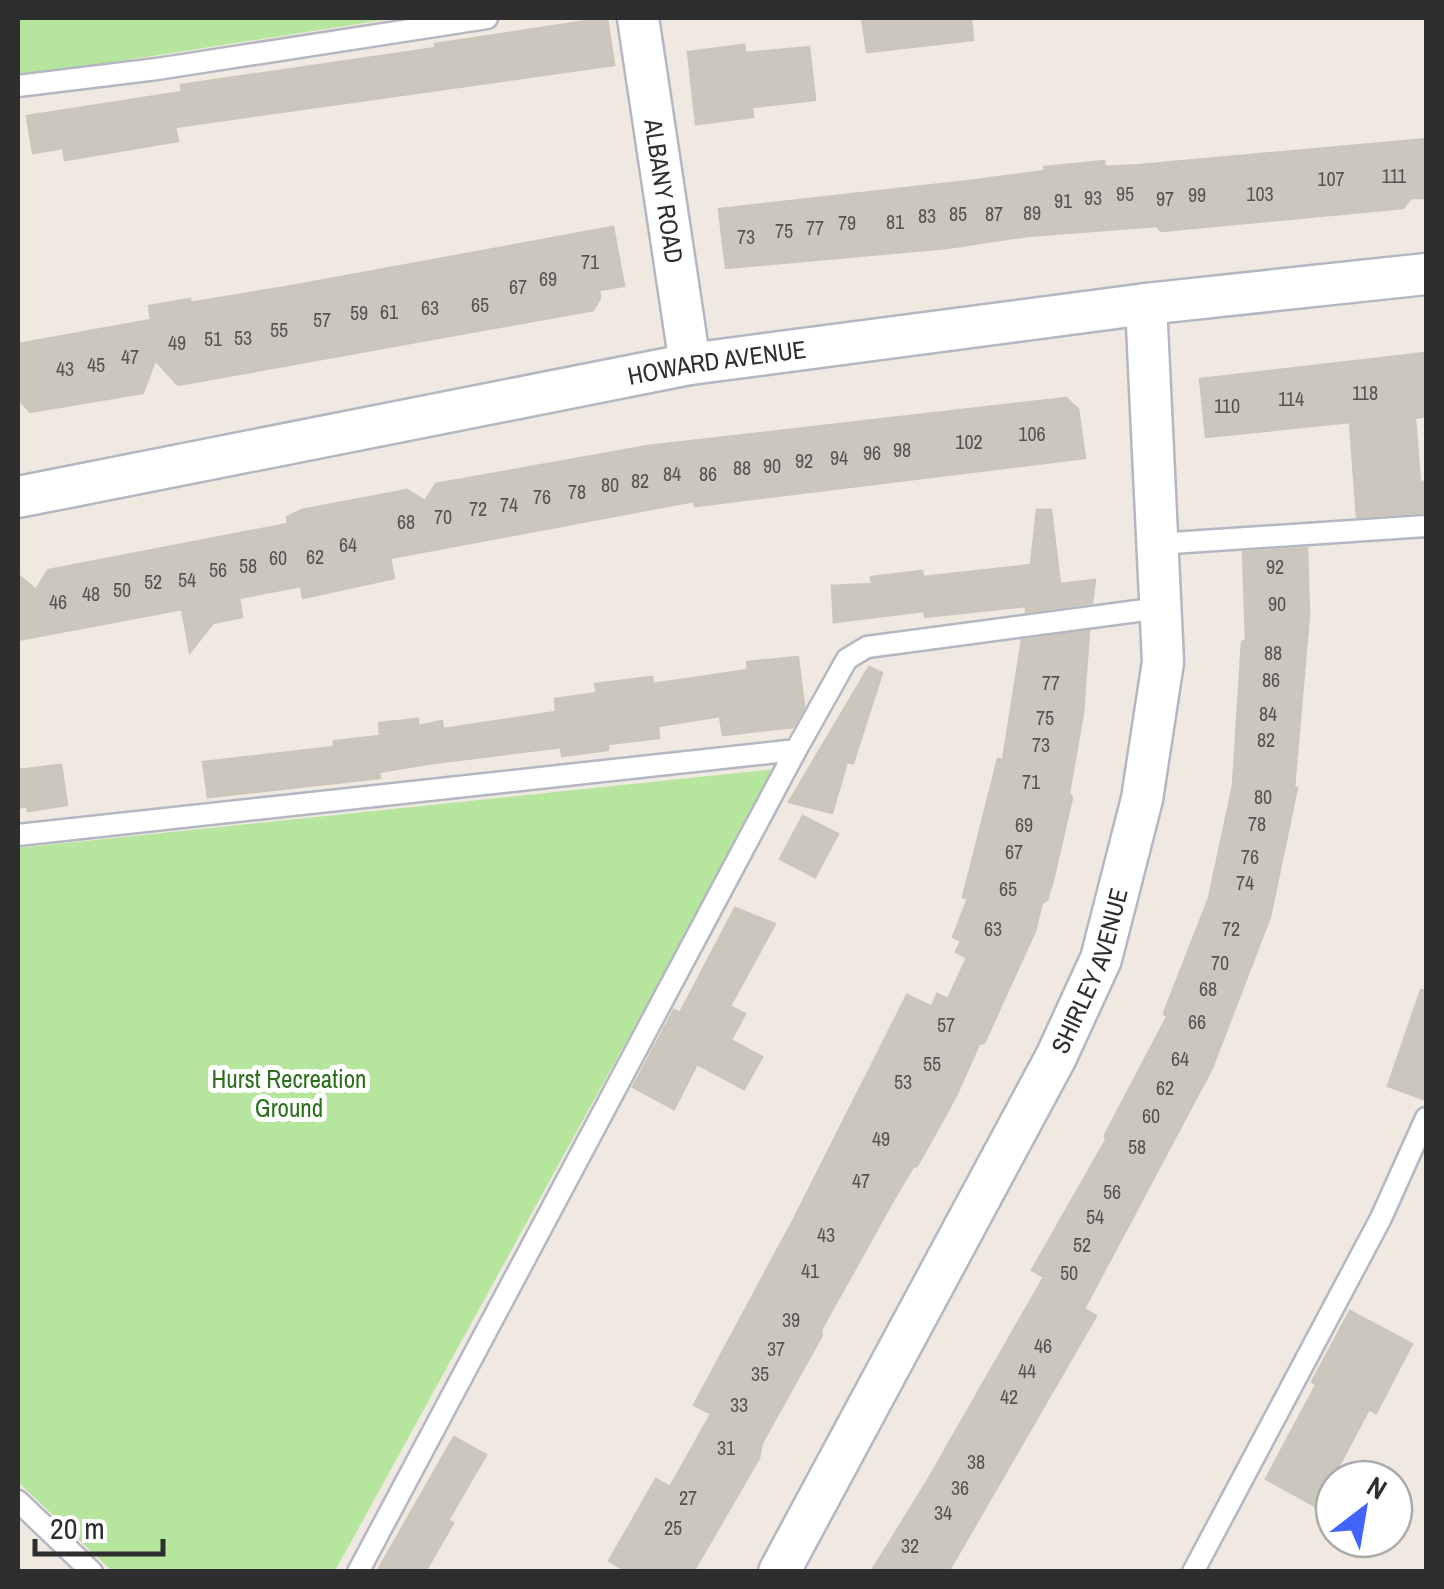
<svg xmlns="http://www.w3.org/2000/svg" width="1444" height="1589" font-family="'Archivo Narrow',sans-serif">
<style>
.green{fill:#b6e59e}
.building{fill:#cbc7bf;stroke:#cbc5ba;stroke-width:2.5}
.lines{fill:none;stroke-linecap:round;stroke-linejoin:round}
.lane-casing{stroke:#b4b7c1;stroke-width:25}
.street-casing{stroke:#b4b7c1;stroke-width:45}
.lane{stroke:#fff;stroke-width:20}
.street{stroke:#fff;stroke-width:40}
.labels{text-anchor:middle;stroke-width:10;stroke-linejoin:round;paint-order:stroke}
.number-label{font-size:20px;fill:#555452}
.street-label{font-size:25px;fill:#2e2e2e;stroke:#fff}
.park-label{font-size:25px;fill:#2c6e1b;stroke:#fff}
</style>
<rect width="100%" height="100%" fill="#efe9e1"/>
<path class="green" d="M 18,18 L 396,18 L 18,77 Z
M 776,769 L 335,1571 L 112,1571 L 18,1482 L 18,848 Z"/>
<path class="building" d="M 607,18 L 614,65 L 175,127 L 178,141 L 65,160 L 63,148 L 33,153 L 27,116 L 182,92 L 181,85 L 436,48 L 435,44 Z
M 862,18 L 971,18 L 973,40 L 867,52 Z
M 744,45 L 745,53 L 809,47 L 815,100 L 752,107 L 753,117 L 696,124 L 688,52 Z
M 1426,139 L 1426,198 L 1411,198 L 1403,208 L 1161,231 L 1157,226 L 1027,236 L 947,248 L 726,268 L 719,209 L 969,181 L 1045,171 L 1044,167 L 1104,161 L 1105,167 L 1140,165 Z
M 613,227 L 624,286 L 599,290 L 600,298 L 593,310 L 178,385 L 155,360 L 143,393 L 30,412 L 18,398 L 18,344 L 151,320 L 149,306 L 190,299 L 190,303 L 292,286 Z
M 1426,353 L 1426,416 L 1415,418 L 1420,482 L 1426,482 L 1426,512 L 1357,517 L 1350,422 L 1206,437 L 1200,379 Z
M 1066,398 L 1078,409 L 1085,458 L 695,506 L 694,501 L 390,558 L 394,578 L 303,598 L 301,586 L 239,598 L 242,617 L 213,623 L 190,652 L 182,609 L 18,640 L 18,575 L 36,590 L 48,570 L 288,524 L 287,517 L 302,510 L 407,490 L 425,501 L 436,484 L 648,446 Z
M 1037,510 L 1051,510 L 1060,584 L 1095,580 L 1092,603 L 1026,612 L 1026,606 L 925,617 L 924,611 L 834,622 L 832,586 L 872,584 L 871,577 L 922,571 L 923,577 L 1031,565 Z
M 1307,548 L 1309,615 L 1294,788 L 1297,788 L 1270,917 L 1212,1068 L 1084,1309 L 1096,1316 L 948,1572 L 871,1572 L 925,1485 L 1044,1277 L 1032,1270 L 1106,1140 L 1105,1135 L 1167,1017 L 1164,1013 L 1209,898 L 1233,785 L 1242,642 L 1246,640 L 1243,552 Z
M 1089,631 L 1083,713 L 1069,793 L 1072,798 L 1053,880 L 1047,900 L 1042,903 L 1035,931 L 984,1043 L 979,1044 L 956,1096 L 917,1166 L 913,1167 L 895,1197 L 821,1330 L 822,1335 L 762,1443 L 759,1458 L 693,1572 L 628,1572 L 609,1561 L 656,1479 L 670,1487 L 711,1414 L 694,1405 L 794,1219 L 907,995 L 932,1007 L 937,994 L 948,999 L 967,958 L 956,952 L 961,941 L 953,937 L 968,899 L 963,897 L 998,759 L 1003,760 L 1022,640 Z
M 798,657 L 804,707 L 793,727 L 723,735 L 720,716 L 658,726 L 659,738 L 608,744 L 608,750 L 562,756 L 561,747 L 426,764 L 379,772 L 380,778 L 208,797 L 203,762 L 334,747 L 334,741 L 380,736 L 379,723 L 418,719 L 418,726 L 442,721 L 443,729 L 556,712 L 555,699 L 597,693 L 595,684 L 652,677 L 653,684 L 748,670 L 747,662 Z
M 869,667 L 882,673 L 853,763 L 847,762 L 832,813 L 789,802 Z
M 61,765 L 67,805 L 28,811 L 27,806 L 18,808 L 18,770 Z
M 803,816 L 838,834 L 815,877 L 780,859 Z
M 735,908 L 775,924 L 730,1006 L 745,1014 L 731,1040 L 762,1057 L 744,1089 L 697,1064 L 674,1109 L 633,1087 L 674,1010 L 680,1013 Z
M 1421,990 L 1426,991 L 1426,1100 L 1388,1086 Z
M 1350,1311 L 1412,1344 L 1376,1413 L 1369,1409 L 1317,1507 L 1266,1479 L 1316,1385 L 1312,1382 Z
M 454,1437 L 486,1455 L 448,1520 L 453,1523 L 425,1572 L 377,1572 Z"/>
<g class="lines">
<g class="lane-casing">
<path id="lane" d="M 18,86 L 157,69 L 487,18
M 1157,544 L 1426,526
M 796,750 L 847,659 L 867,647 L 1160,608
M 18,835 L 796,750 L 358,1572
M 18,1501 L 92,1572
M 1193,1572 L 1381,1218 L 1426,1118"/>
</g>
<g class="street-casing">
<g id="street">
<path id="s1" d="M 638,18 L 690,364"/>
<path id="s2" d="M 18,497 L 690,364 L 1146,304 L 1426,274"/>
<path id="s3" d="M 779,1572 L 1056,1057 L 1101,959 L 1142,799 L 1163,662 L 1146,304"/>
</g>
</g>
<use href="#lane" class="lane"/>
<use href="#street" class="street"/>
</g>
<g class="labels">
<g class="number-label">
<text x="1394" y="183">111</text>
<text x="1331" y="186">107</text>
<text x="1125" y="201">95</text>
<text x="1260" y="201">103</text>
<text x="1197" y="202">99</text>
<text x="1093" y="205">93</text>
<text x="1165" y="206">97</text>
<text x="1063" y="208">91</text>
<text x="1032" y="220">89</text>
<text x="958" y="221">85</text>
<text x="994" y="221">87</text>
<text x="927" y="223">83</text>
<text x="895" y="229">81</text>
<text x="847" y="230">79</text>
<text x="815" y="235">77</text>
<text x="784" y="238">75</text>
<text x="746" y="244">73</text>
<text x="590" y="269">71</text>
<text x="548" y="286">69</text>
<text x="518" y="294">67</text>
<text x="480" y="312">65</text>
<text x="430" y="315">63</text>
<text x="389" y="319">61</text>
<text x="359" y="320">59</text>
<text x="322" y="327">57</text>
<text x="279" y="337">55</text>
<text x="243" y="345">53</text>
<text x="213" y="346">51</text>
<text x="177" y="350">49</text>
<text x="130" y="364">47</text>
<text x="96" y="372">45</text>
<text x="65" y="376">43</text>
<text x="1365" y="400">118</text>
<text x="1291" y="406">114</text>
<text x="1227" y="413">110</text>
<text x="1032" y="441">106</text>
<text x="969" y="449">102</text>
<text x="902" y="457">98</text>
<text x="872" y="460">96</text>
<text x="839" y="465">94</text>
<text x="804" y="468">92</text>
<text x="772" y="473">90</text>
<text x="742" y="475">88</text>
<text x="672" y="481">84</text>
<text x="708" y="481">86</text>
<text x="640" y="488">82</text>
<text x="610" y="492">80</text>
<text x="577" y="499">78</text>
<text x="542" y="504">76</text>
<text x="509" y="512">74</text>
<text x="478" y="516">72</text>
<text x="443" y="524">70</text>
<text x="406" y="529">68</text>
<text x="348" y="552">64</text>
<text x="315" y="564">62</text>
<text x="278" y="565">60</text>
<text x="248" y="573">58</text>
<text x="1275" y="574">92</text>
<text x="218" y="577">56</text>
<text x="187" y="587">54</text>
<text x="153" y="589">52</text>
<text x="122" y="597">50</text>
<text x="91" y="601">48</text>
<text x="58" y="609">46</text>
<text x="1277" y="611">90</text>
<text x="1273" y="660">88</text>
<text x="1271" y="687">86</text>
<text x="1051" y="690">77</text>
<text x="1268" y="721">84</text>
<text x="1045" y="725">75</text>
<text x="1266" y="747">82</text>
<text x="1041" y="752">73</text>
<text x="1031" y="789">71</text>
<text x="1263" y="804">80</text>
<text x="1257" y="831">78</text>
<text x="1024" y="832">69</text>
<text x="1014" y="859">67</text>
<text x="1250" y="864">76</text>
<text x="1245" y="890">74</text>
<text x="1008" y="896">65</text>
<text x="993" y="936">63</text>
<text x="1231" y="936">72</text>
<text x="1220" y="970">70</text>
<text x="1208" y="996">68</text>
<text x="1197" y="1029">66</text>
<text x="946" y="1032">57</text>
<text x="1180" y="1066">64</text>
<text x="932" y="1071">55</text>
<text x="903" y="1089">53</text>
<text x="1165" y="1095">62</text>
<text x="1151" y="1123">60</text>
<text x="881" y="1146">49</text>
<text x="1137" y="1154">58</text>
<text x="861" y="1188">47</text>
<text x="1112" y="1199">56</text>
<text x="1095" y="1224">54</text>
<text x="826" y="1242">43</text>
<text x="1082" y="1252">52</text>
<text x="810" y="1278">41</text>
<text x="1069" y="1280">50</text>
<text x="791" y="1327">39</text>
<text x="1043" y="1353">46</text>
<text x="776" y="1356">37</text>
<text x="1027" y="1378">44</text>
<text x="760" y="1381">35</text>
<text x="1009" y="1404">42</text>
<text x="739" y="1412">33</text>
<text x="726" y="1455">31</text>
<text x="976" y="1469">38</text>
<text x="960" y="1495">36</text>
<text x="688" y="1505">27</text>
<text x="943" y="1520">34</text>
<text x="673" y="1535">25</text>
<text x="910" y="1553">32</text>
</g>
<g class="street-label">
<text dy="9" stroke="none"><textPath href="#s1" startOffset="175">ALBANY ROAD</textPath></text>
<text dy="9" stroke="none"><textPath href="#s2" startOffset="712">HOWARD AVENUE</textPath></text>
<text dy="9" stroke="none"><textPath href="#s3" startOffset="678">SHIRLEY AVENUE</textPath></text>
</g>
<g class="park-label">
<text x="289" y="1088">Hurst Recreation<tspan x="289" dy="29">Ground</tspan></text>
</g>
</g>
<rect width="1444" height="1589" fill="none" stroke="#2e2e2e" stroke-width="40"/>
<g transform="translate(1364 1509) rotate(31)"><circle r="48" fill="#ffffff" stroke="#ababab" stroke-width="2.5"/>
<path d="M0-8L18 38L0 25L-18 38Z" fill="#4264fb"/>
<text y="-15" font-size="28" font-weight="bold" text-anchor="middle" fill="#2e2e2e">N</text>
</g>
<path d="M35 1539v15h128v-15" fill="none" stroke="#2e2e2e" stroke-width="5"/>
<text x="50" y="1539" font-size="30" fill="#2e2e2e" stroke="#ffffff" stroke-width="8" paint-order="stroke">20 m</text>
</svg>
